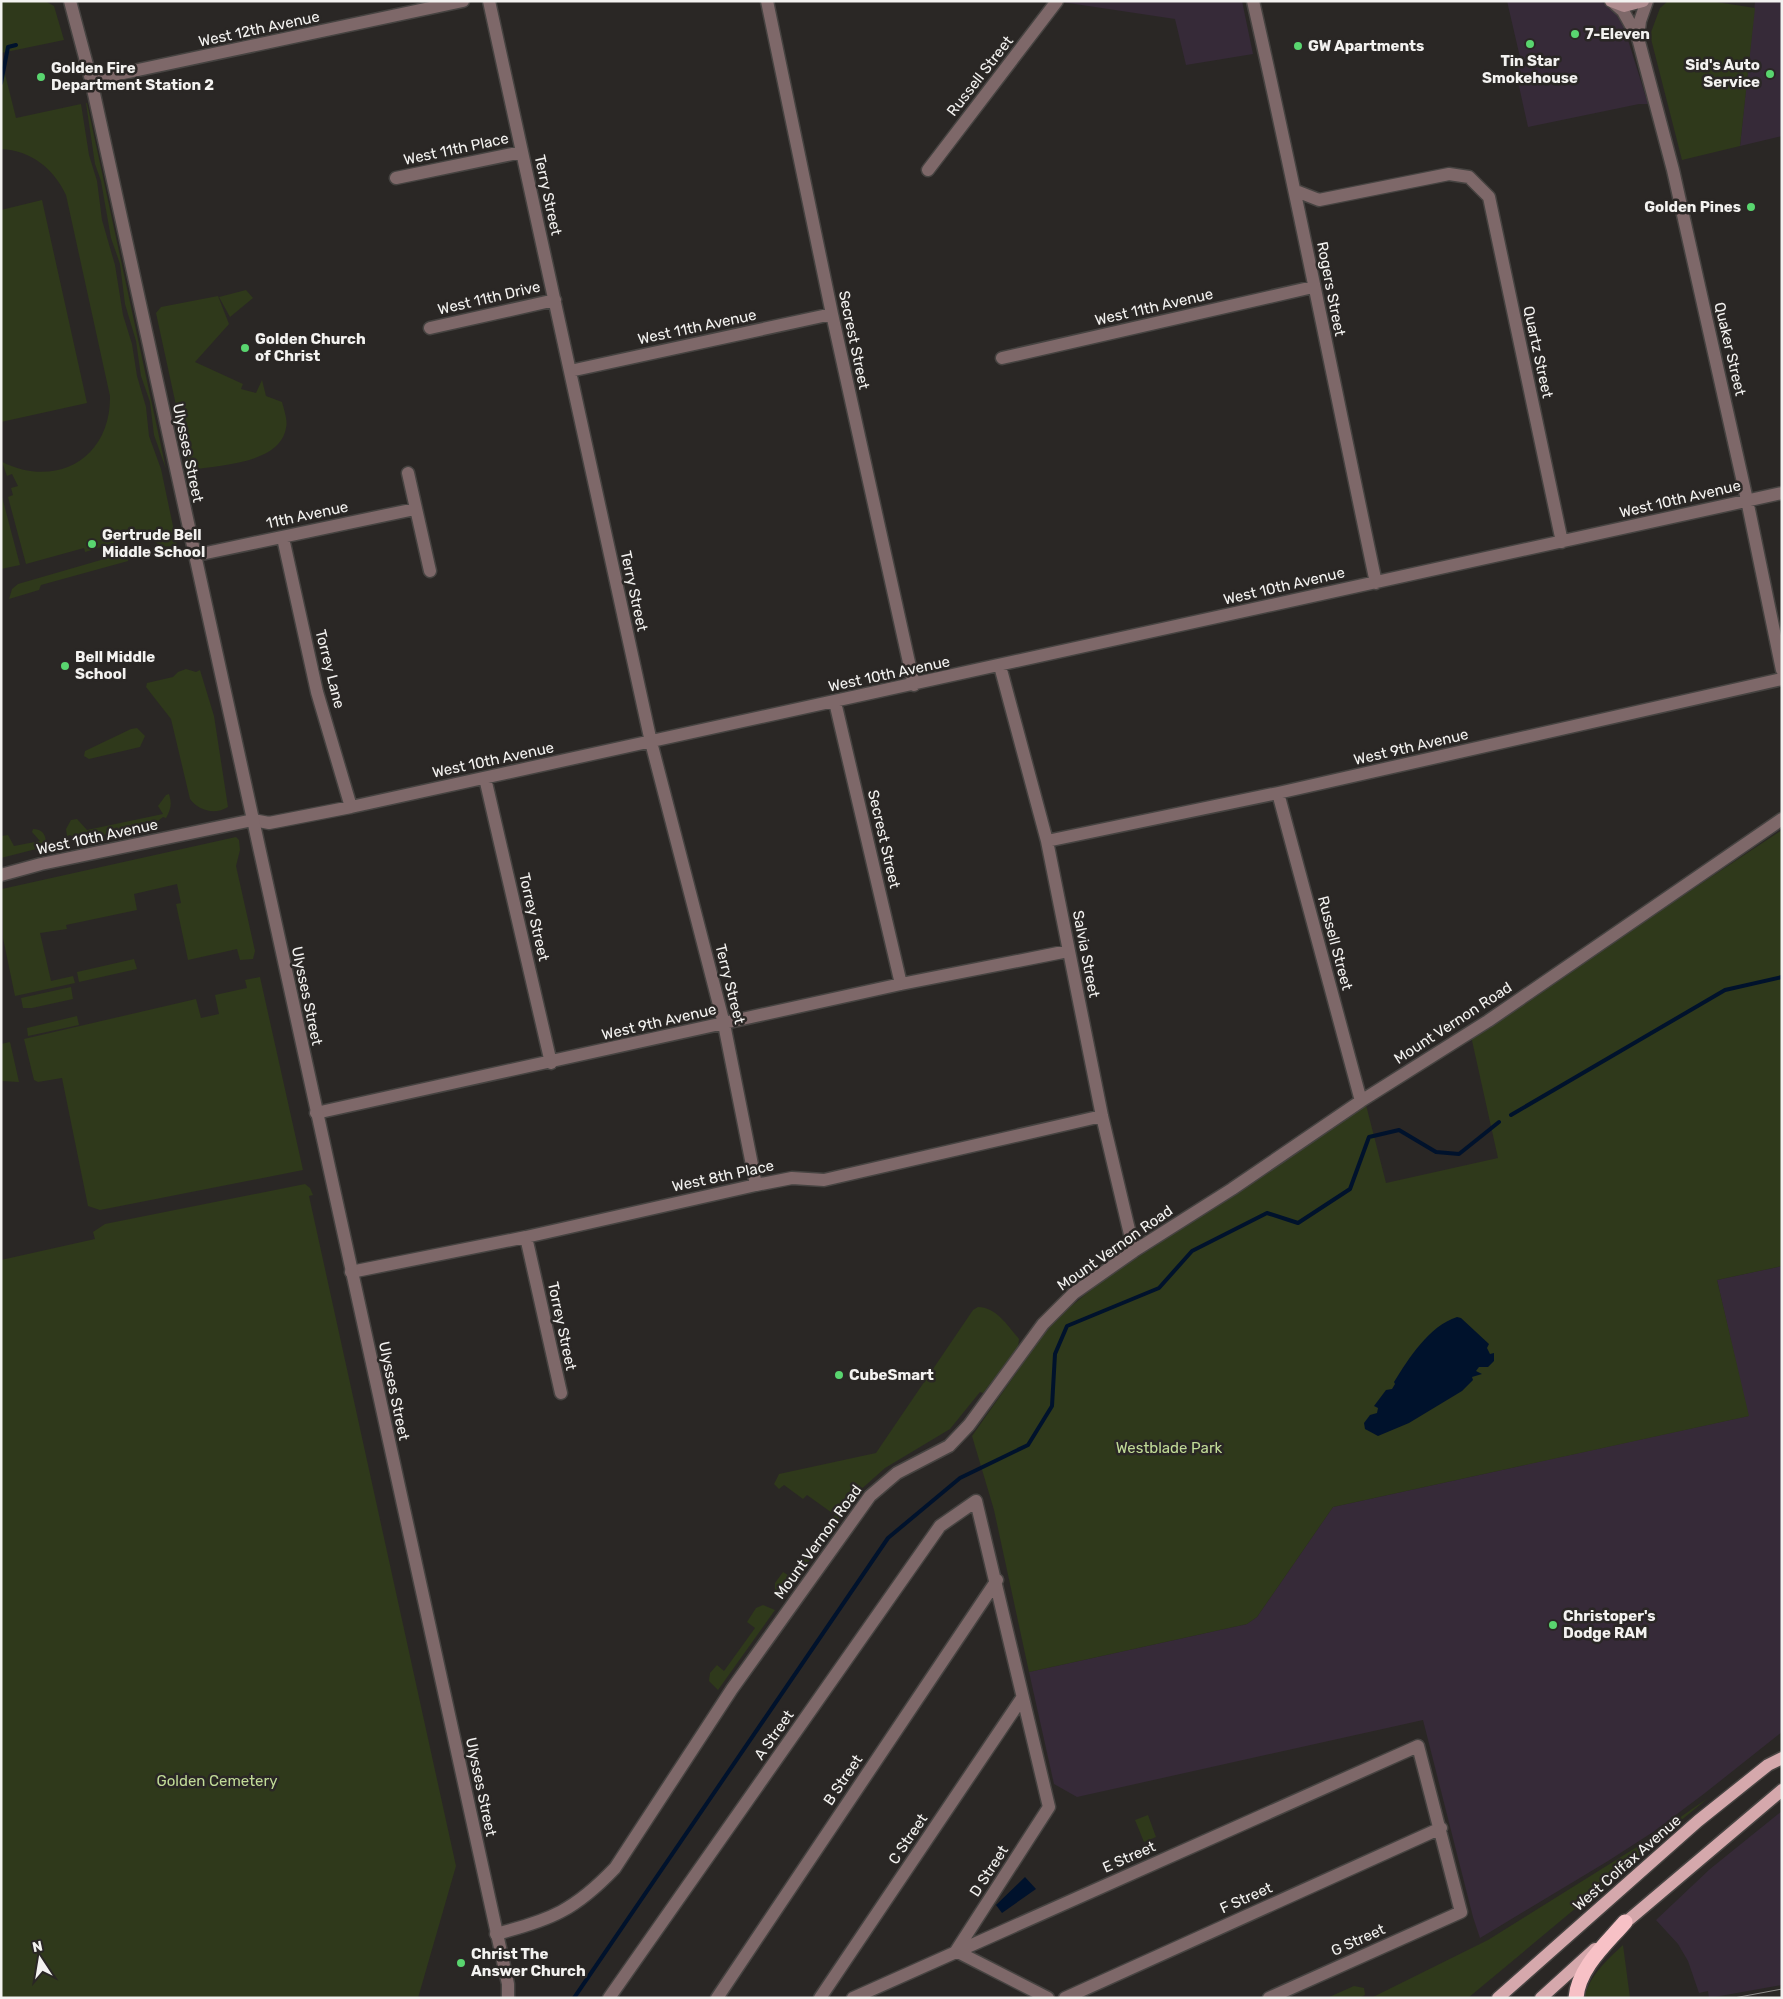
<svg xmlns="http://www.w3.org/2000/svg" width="1783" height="1999" font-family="Rubik,sans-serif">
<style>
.commercial{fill:#362a38}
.green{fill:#2f391b}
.water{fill:#00122c}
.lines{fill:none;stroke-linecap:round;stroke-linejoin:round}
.stream{stroke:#00122c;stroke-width:4}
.minor-casing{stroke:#464341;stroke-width:15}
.tertiary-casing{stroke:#464341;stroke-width:15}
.secondary-casing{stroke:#464341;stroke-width:15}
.primary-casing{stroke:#464341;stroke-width:15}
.motorway-casing{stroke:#464341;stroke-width:18}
.minor{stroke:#7e6869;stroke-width:12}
.tertiary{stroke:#7e6869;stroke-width:12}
.secondary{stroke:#af8c8f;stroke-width:12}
.primary{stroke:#d5a8ac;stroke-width:12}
.motorway{stroke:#f7c1c6;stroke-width:15}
.tram{stroke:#918f8d;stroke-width:1}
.poi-dot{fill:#59d56f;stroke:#2a2725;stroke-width:2}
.labels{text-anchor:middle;stroke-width:5;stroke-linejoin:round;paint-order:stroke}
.street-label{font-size:15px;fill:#f3f2f0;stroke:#2a2725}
.poi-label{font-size:15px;font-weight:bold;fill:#f3f2f0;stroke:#2a2725;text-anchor:start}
.park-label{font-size:15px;fill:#c1db98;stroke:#2a2725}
</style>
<rect width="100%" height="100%" fill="#2a2725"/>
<path class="commercial" d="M 1055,1 L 1242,1 L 1253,54 L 1186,65 L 1175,19 Z
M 1507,1 L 1601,1 L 1614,11 L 1624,27 L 1648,104 L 1639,104 L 1528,127 L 1515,68 L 1522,66 Z
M 1755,1 L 1782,1 L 1782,136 L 1740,146 Z
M 1782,1266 L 1782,1732 L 1705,1793 L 1653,1832 L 1608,1861 L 1480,1938 L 1473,1917 L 1423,1720 L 1077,1797 L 1054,1784 L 1029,1672 L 1247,1624 L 1257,1617 L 1333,1507 L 1748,1416 L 1717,1280 Z
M 1782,1811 L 1782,1985 L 1709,1998 L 1708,1991 L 1699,1993 L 1688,1961 L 1678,1944 L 1656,1920 L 1710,1869 Z"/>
<path class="green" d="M 1,1 L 45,1 L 54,6 L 64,40 L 1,53 Z
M 1668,1 L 1710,1 L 1755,8 L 1740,146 L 1682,160 L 1650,35 L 1660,8 Z
M 1,58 L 16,118 L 81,104 L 89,155 L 97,181 L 102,220 L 115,265 L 123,315 L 132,344 L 137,376 L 146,407 L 149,436 L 161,469 L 177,545 C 155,551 159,538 142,537 C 124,537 103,547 85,552 L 84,548 L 26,564 L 8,497 L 13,495 L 11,488 L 18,486 L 12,474 L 7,476 L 2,462 C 57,489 111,458 110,396 L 66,195 C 54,169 31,150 1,149 Z
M 86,103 L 87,103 L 166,469 L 154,435 L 150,402 L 141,376 L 136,341 L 125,304 L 120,264 L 111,238 L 101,181 L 95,164 Z
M 42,200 L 87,403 L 1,422 L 1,210 Z
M 246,290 L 253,298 L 230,317 L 219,297 Z
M 218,296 L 229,324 L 195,362 L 243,384 L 241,389 L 256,393 L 262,380 L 266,396 L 282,402 C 284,410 288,420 286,428 C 280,464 219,465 190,470 L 156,313 L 161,307 Z
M 1,493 L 20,565 L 1,569 Z
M 125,553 L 128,555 L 128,561 L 41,585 L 39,590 L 9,599 L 12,589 L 18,584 Z
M 186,669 L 196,672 L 200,670 L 214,716 L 228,807 C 215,815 199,811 190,799 L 171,719 L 146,687 L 147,683 L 173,677 L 178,672 Z
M 137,728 L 145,736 L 140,747 L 89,759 L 84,756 L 85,751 L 131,729 Z
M 169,794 C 172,804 171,809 166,818 L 163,817 L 154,824 L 81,840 L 70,835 L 67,836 L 66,829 L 71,820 L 77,819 L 87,830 L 163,814 L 158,806 L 166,795 Z
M 33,829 C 41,829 45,833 46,841 L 43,841 L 40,848 L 1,858 L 1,836 L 8,835 L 14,846 L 40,841 L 32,832 Z
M 1782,830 L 1782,1266 L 1717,1280 L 1749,1416 L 1333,1507 L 1257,1617 L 1247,1624 L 1029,1672 L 994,1510 L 972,1436 L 1045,1332 L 1069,1308 L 1098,1284 L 1366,1105 L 1386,1183 L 1498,1158 L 1471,1036 Z
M 236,837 L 239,840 L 240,850 L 236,866 L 255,951 L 253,959 L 240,960 L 237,949 L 188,960 L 176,904 L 181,903 L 177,884 L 134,894 L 137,910 L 66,925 L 67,929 L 40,933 L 51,981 L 73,976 L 75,983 L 15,996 L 3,938 L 2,889 Z
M 134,959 L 137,969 L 79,982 L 77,972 Z
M 260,977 L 303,1170 L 100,1210 L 88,1206 L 62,1078 L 38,1082 L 34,1080 L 24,1039 L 196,999 L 201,1018 L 219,1014 L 215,995 L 247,988 L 245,980 Z
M 71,987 L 73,999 L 32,1008 L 23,1008 L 21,998 Z
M 77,1016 L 79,1025 L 28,1036 L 27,1028 Z
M 10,1042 L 19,1082 L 1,1081 L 1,1044 Z
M 305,1184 L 310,1188 L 313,1195 L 309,1196 L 456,1866 L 418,1998 L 1,1998 L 1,1260 L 95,1239 L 93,1232 L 105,1224 Z
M 978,1307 C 996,1307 1008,1326 1019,1339 L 1018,1347 L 983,1393 L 980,1392 L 950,1429 L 885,1468 L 857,1493 L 782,1599 L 775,1590 L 775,1583 L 783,1572 L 791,1577 L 835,1515 L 807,1495 L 803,1499 L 784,1485 L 779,1489 L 774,1484 L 779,1474 L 876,1453 L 973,1310 Z
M 763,1605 L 775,1610 L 718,1690 L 709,1681 L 710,1673 L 717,1665 L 724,1671 L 755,1628 L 747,1622 L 756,1608 Z
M 1708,1798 L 1468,1998 L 1371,1998 L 1488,1940 L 1640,1845 Z
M 1148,1815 L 1156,1837 L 1144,1842 L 1135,1820 Z
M 1623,1945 L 1630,1998 L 1584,1998 C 1590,1975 1606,1961 1623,1945 Z
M 1354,1986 L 1364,1988 L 1365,1995 L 1359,1998 L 1327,1998 Z"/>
<path class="water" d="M 1457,1317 L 1461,1318 L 1489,1344 L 1487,1348 L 1490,1354 L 1494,1353 L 1494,1361 L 1488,1367 L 1479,1367 L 1476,1371 L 1482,1374 L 1472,1377 L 1473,1380 L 1462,1391 L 1409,1423 L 1378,1436 L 1365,1429 L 1364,1423 L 1370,1415 L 1377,1413 L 1378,1408 L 1374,1406 L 1386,1390 L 1392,1389 L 1395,1384 L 1394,1382 C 1409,1358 1429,1326 1457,1317 Z
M 1025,1877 L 1036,1889 L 1002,1913 L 996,1905 Z"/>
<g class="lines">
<path class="stream" d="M 1,83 L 8,47 L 16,45
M 1511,1115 L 1725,990 L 1782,977
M 574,1998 L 888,1538 L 960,1478 L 1028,1445 L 1052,1406 L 1055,1354 L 1067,1326 L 1159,1288 L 1192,1251 L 1267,1213 L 1298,1223 L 1350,1189 L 1369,1137 L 1399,1130 L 1436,1152 L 1459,1154 L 1499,1122"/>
<g class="minor-casing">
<path id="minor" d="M 489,1 L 651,742 L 724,1024 L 756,1185
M 767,1 L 832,314 L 914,685
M 1253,1 C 1297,194 1335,389 1376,583
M 1615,4 L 1623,11 L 1638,38 L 1640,21 L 1647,1
M 1638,38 L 1673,170 L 1747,500 L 1782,670
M 91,80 L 463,1
M 928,170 L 1057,1
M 396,178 L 522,152
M 1296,191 L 1319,200 L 1449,174 L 1469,177 L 1489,197 L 1562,542
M 430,328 L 555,300
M 1002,358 L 1313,287
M 570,371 L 832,314
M 408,473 L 430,571
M 283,538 L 317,692 L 351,807
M 193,550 L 199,554 L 206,553 L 415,509
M 1000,666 L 1047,841 L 1102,1116 L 1134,1251
M 835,702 L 901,984
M 485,778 L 551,1063
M 1278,793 L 1361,1101
M 253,820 L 269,823 L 351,807 L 1782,493
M 1047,841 L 1278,793 L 1782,679
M 316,1113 L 901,984 L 1068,951
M 526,1237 L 561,1393
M 351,1272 L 526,1237 L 756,1185 L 792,1178 L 824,1180 L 1102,1116
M 496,1934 C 551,1920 575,1910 615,1868 L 732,1689 L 870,1496 L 897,1473 L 949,1446 L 969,1425 L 1043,1324 L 1074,1293 L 1134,1251 L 1232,1189 L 1361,1101 L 1488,1021 L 1782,819
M 609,1998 L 940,1526 L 976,1501 L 1049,1807 L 956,1951 L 1048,1998
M 717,1998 L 997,1580
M 820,1998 L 1022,1698
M 853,1998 L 1418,1746 L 1461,1912 L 1269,1998
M 1065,1998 L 1441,1828"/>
</g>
<g class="tertiary-casing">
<path id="tertiary" d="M 70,1 L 91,80 L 508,1984 L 508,1998
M 1,875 L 41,864 L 253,820"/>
</g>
<g class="secondary-casing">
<path id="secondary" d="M 1611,1 L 1624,6 L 1643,1"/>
</g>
<g class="primary-casing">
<path id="primary" d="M 1619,1928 L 1782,1790
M 1498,1998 L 1698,1821 L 1768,1765 L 1782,1758
M 1541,1998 L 1595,1949"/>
</g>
<g class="motorway-casing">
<path id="motorway" d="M 1576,1998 C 1578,1968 1607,1943 1625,1922"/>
</g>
<use href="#minor" class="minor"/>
<use href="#tertiary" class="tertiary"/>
<use href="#secondary" class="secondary"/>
<use href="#primary" class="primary"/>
<use href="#motorway" class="motorway"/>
<path class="tram" d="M 1734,1998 L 1782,1989"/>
</g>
<g class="poi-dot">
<circle cx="1575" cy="34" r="5"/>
<circle cx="1530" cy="44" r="5"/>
<circle cx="1298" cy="46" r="5"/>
<circle cx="1770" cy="74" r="5"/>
<circle cx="41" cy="77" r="5"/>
<circle cx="1751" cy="207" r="5"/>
<circle cx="245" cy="348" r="5"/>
<circle cx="92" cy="544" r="5"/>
<circle cx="65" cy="666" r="5"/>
<circle cx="839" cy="1375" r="5"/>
<circle cx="1553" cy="1625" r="5"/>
<circle cx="461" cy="1963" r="5"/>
</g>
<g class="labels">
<g class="street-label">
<text transform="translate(259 29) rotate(-12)" y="5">West 12th Avenue</text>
<text transform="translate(980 76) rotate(-52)" y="5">Russell Street</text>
<text transform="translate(456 149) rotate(-12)" y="5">West 11th Place</text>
<text transform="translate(548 195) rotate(78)" y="5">Terry Street</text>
<text transform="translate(1331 289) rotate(79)" y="5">Rogers Street</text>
<text transform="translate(489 298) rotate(-13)" y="5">West 11th Drive</text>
<text transform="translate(1154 307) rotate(-13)" y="5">West 11th Avenue</text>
<text transform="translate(697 327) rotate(-12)" y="5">West 11th Avenue</text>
<text transform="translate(854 340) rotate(78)" y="5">Secrest Street</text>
<text transform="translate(1730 349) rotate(77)" y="5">Quaker Street</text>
<text transform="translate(1538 352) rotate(78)" y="5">Quartz Street</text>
<text transform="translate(188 453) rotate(78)" y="5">Ulysses Street</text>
<text transform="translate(1680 499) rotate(-13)" y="5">West 10th Avenue</text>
<text transform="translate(307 515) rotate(-12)" y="5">11th Avenue</text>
<text transform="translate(1284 586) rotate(-13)" y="5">West 10th Avenue</text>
<text transform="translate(634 591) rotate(78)" y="5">Terry Street</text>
<text transform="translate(330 669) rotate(76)" y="5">Torrey Lane</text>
<text transform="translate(889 674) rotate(-12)" y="5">West 10th Avenue</text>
<text transform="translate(1411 747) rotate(-13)" y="5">West 9th Avenue</text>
<text transform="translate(493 760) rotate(-12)" y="5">West 10th Avenue</text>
<text transform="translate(97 837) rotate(-12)" y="5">West 10th Avenue</text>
<text transform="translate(884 839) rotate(77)" y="5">Secrest Street</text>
<text transform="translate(534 917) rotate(77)" y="5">Torrey Street</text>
<text transform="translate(1335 943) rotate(75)" y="5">Russell Street</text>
<text transform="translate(1086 954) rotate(79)" y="5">Salvia Street</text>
<text transform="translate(730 984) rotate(76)" y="5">Terry Street</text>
<text transform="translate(307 996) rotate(78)" y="5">Ulysses Street</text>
<text transform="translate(659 1022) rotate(-13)" y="5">West 9th Avenue</text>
<text transform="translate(1453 1023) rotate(-33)" y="5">Mount Vernon Road</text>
<text transform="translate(723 1176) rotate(-12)" y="5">West 8th Place</text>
<text transform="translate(1115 1248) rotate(-35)" y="5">Mount Vernon Road</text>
<text transform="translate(562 1326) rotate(78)" y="5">Torrey Street</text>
<text transform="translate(394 1391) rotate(78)" y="5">Ulysses Street</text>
<text transform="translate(818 1542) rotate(-54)" y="5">Mount Vernon Road</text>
<text transform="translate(774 1735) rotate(-55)" y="5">A Street</text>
<text transform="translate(843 1780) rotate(-56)" y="5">B Street</text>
<text transform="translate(481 1787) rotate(78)" y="5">Ulysses Street</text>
<text transform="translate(908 1839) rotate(-56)" y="5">C Street</text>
<text transform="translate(1129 1857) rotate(-24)" y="5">E Street</text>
<text transform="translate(1627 1863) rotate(-41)" y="5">West Colfax Avenue</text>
<text transform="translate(989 1871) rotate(-57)" y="5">D Street</text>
<text transform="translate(1246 1898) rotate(-24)" y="5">F Street</text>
<text transform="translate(1358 1940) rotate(-24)" y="5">G Street</text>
</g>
<g class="poi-label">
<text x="1585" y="39">7-Eleven</text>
<text x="1308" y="51">GW Apartments</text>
<text x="1530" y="66" text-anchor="middle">Tin Star<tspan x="1530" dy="17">Smokehouse</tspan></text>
<text x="1760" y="70" text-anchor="end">Sid's Auto<tspan x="1760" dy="17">Service</tspan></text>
<text x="51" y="73">Golden Fire<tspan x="51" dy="17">Department Station 2</tspan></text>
<text x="1741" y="212" text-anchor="end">Golden Pines</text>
<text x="255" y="344">Golden Church<tspan x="255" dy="17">of Christ</tspan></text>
<text x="102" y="540">Gertrude Bell<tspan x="102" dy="17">Middle School</tspan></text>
<text x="75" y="662">Bell Middle<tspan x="75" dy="17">School</tspan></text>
<text x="849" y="1380">CubeSmart</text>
<text x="1563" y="1621">Christoper's<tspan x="1563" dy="17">Dodge RAM</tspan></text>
<text x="471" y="1959">Christ The<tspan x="471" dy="17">Answer Church</tspan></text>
</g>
<g class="park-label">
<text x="1169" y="1453">Westblade Park</text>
<text x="217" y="1786">Golden Cemetery</text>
</g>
</g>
<rect width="1783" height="1999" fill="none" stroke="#f3f2f0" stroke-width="5"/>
<g transform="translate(40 1959) rotate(348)" stroke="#2a2725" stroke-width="4" paint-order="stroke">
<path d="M0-4L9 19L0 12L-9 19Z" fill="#f3f2f0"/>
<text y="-8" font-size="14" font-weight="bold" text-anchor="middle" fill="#f3f2f0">N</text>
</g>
</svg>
